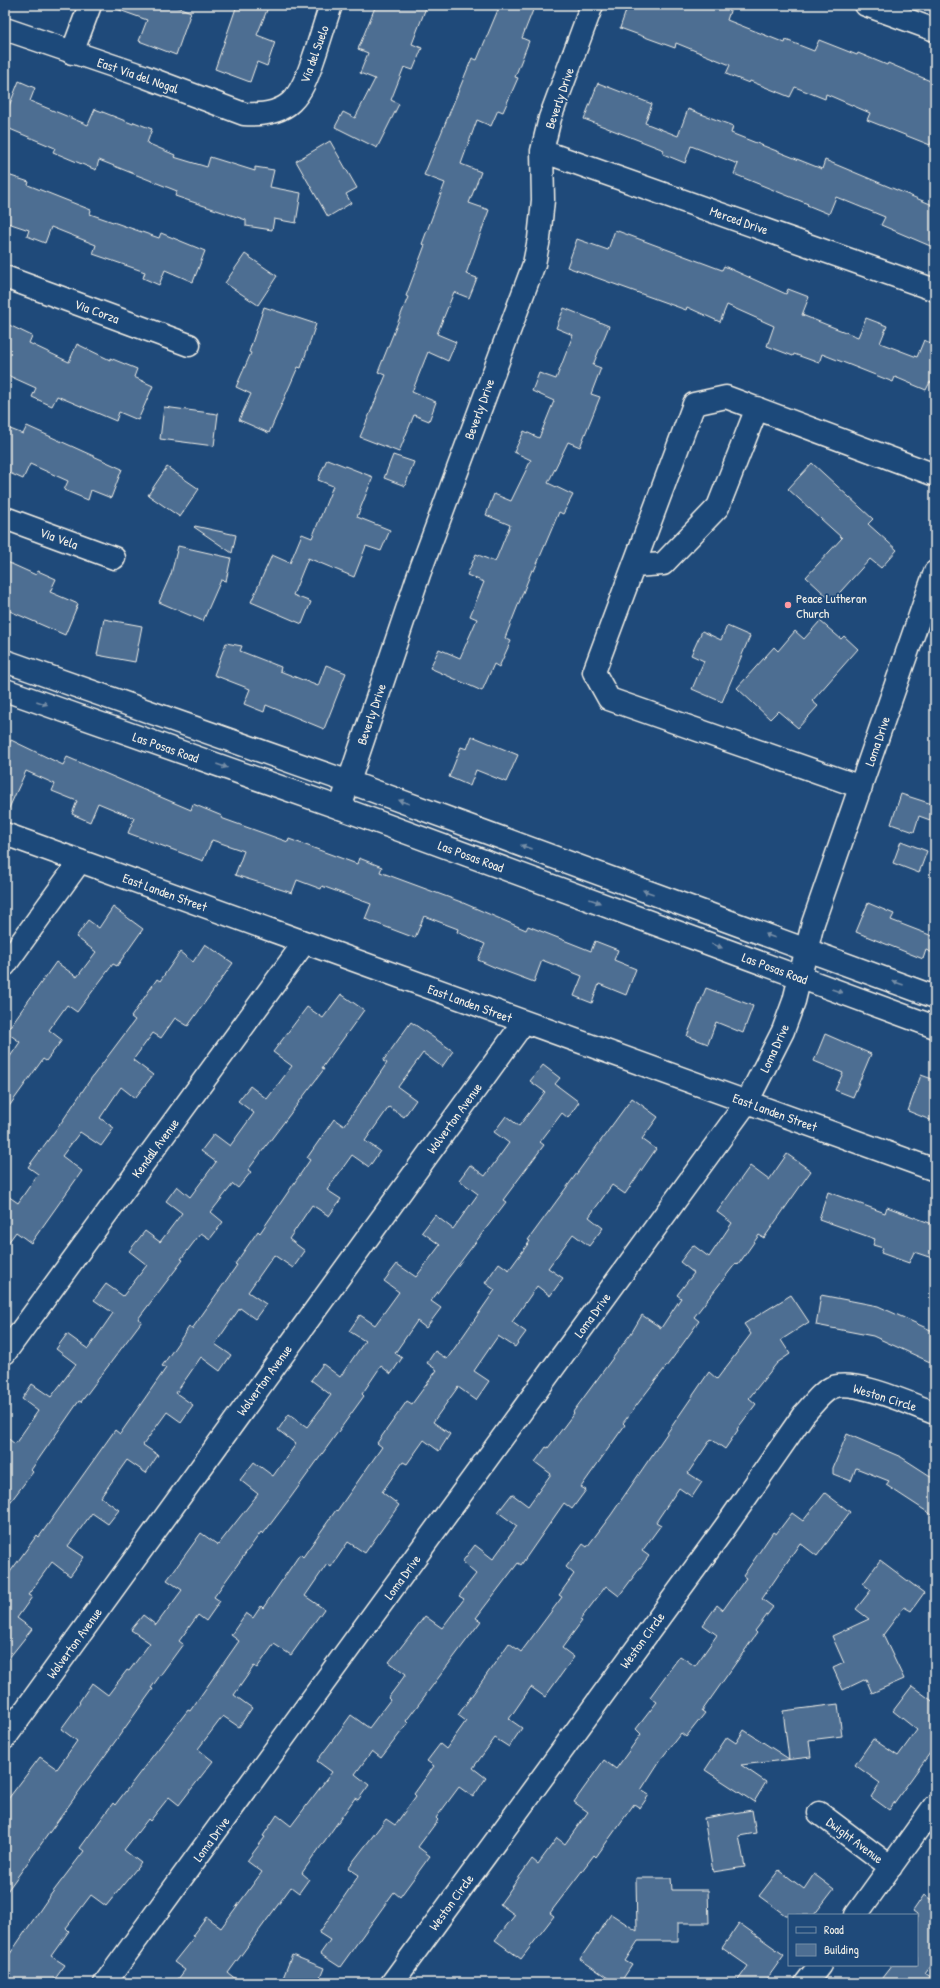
<svg xmlns="http://www.w3.org/2000/svg" width="940" height="1988" font-family="'Patrick Hand',sans-serif">
<style>
.building{fill:#4d6e92;stroke:#f4f1e8}
.lines{fill:none;stroke-linecap:round;stroke-linejoin:round}
.minor-casing{stroke:#f4f1e8;stroke-width:25}
.major-casing{stroke:#f4f1e8;stroke-width:25}
.minor{stroke:#1f4a7a;stroke-width:22}
.major{stroke:#1f4a7a;stroke-width:22}
.oneway{fill:#748da6}
.poi-dot{fill:#ff9aa2;stroke:#1f4a7a;stroke-width:1.5}
.labels{text-anchor:middle;stroke-width:3.5;stroke-linejoin:round;paint-order:stroke}
.street-label{font-size:13px;fill:#f4f1e8;stroke:#1f4a7a}
.poi-label{font-size:13px;fill:#f4f1e8;stroke:#1f4a7a;text-anchor:start}
</style>
<rect width="100%" height="100%" fill="#1f4a7a"/>
<filter id="ink" filterUnits="userSpaceOnUse"><feTurbulence type="fractalNoise" baseFrequency=".025" numOctaves="2"/><feDisplacementMap in="SourceGraphic" scale="8" xChannelSelector="R" yChannelSelector="G"/><feConvolveMatrix kernelMatrix="1 2 1 2 8 2 1 2 1" color-interpolation-filters="sRGB"/></filter>
<g filter="url(#ink)">
<path class="building" d="M 111,5 L 173,5 L 191,12 L 176,55 L 139,41 L 147,20 L 111,7 Z
M 237,5 L 269,5 L 257,35 L 275,42 L 267,66 L 257,62 L 250,82 L 215,69 Z
M 376,5 L 427,5 L 412,44 L 422,48 L 413,70 L 404,67 L 391,100 L 399,104 L 377,148 L 335,127 L 343,112 L 355,118 L 375,79 L 360,73 L 368,53 L 358,49 Z
M 500,5 L 535,5 L 522,38 L 529,41 L 515,77 L 518,78 L 503,112 L 498,110 L 491,126 L 477,120 L 461,164 L 481,172 L 469,203 L 489,210 L 466,274 L 477,278 L 469,298 L 454,292 L 437,334 L 456,342 L 448,361 L 428,352 L 412,392 L 436,402 L 429,421 L 414,415 L 399,452 L 360,437 L 386,375 L 378,372 L 408,297 L 406,296 L 425,245 L 422,244 L 445,183 L 424,175 L 472,58 L 477,60 Z
M 628,5 L 732,5 L 727,20 L 785,43 L 786,40 L 814,51 L 819,40 L 857,55 L 858,53 L 887,65 L 888,63 L 935,83 L 935,134 L 930,145 L 867,120 L 870,113 L 826,94 L 825,99 L 795,87 L 790,97 L 750,81 L 749,83 L 726,74 L 730,65 L 676,43 L 675,48 L 620,28 Z
M 19,81 L 35,88 L 30,101 L 88,125 L 95,109 L 133,124 L 134,122 L 152,129 L 147,143 L 175,155 L 174,157 L 207,167 L 210,157 L 255,171 L 255,167 L 274,170 L 270,187 L 301,193 L 296,223 L 274,219 L 272,230 L 246,226 L 246,220 L 175,196 L 177,191 L 99,160 L 96,170 L 53,152 L 55,148 L 5,127 L 5,116 Z
M 598,83 L 652,104 L 645,123 L 678,136 L 688,109 L 733,126 L 731,133 L 822,169 L 825,160 L 935,206 L 935,248 L 881,225 L 885,217 L 836,197 L 829,214 L 807,205 L 808,204 L 734,174 L 738,164 L 691,146 L 685,163 L 663,154 L 664,150 L 584,119 Z
M 330,141 L 357,188 L 346,194 L 351,203 L 328,217 L 296,161 Z
M 5,174 L 29,182 L 28,185 L 91,210 L 90,214 L 159,238 L 161,233 L 205,251 L 193,282 L 165,270 L 159,285 L 143,278 L 145,272 L 93,254 L 96,245 L 51,227 L 45,243 L 27,236 L 29,230 L 5,222 Z
M 615,230 L 722,270 L 724,266 L 786,294 L 788,289 L 809,297 L 802,315 L 858,337 L 866,318 L 887,326 L 880,343 L 917,357 L 924,340 L 935,345 L 935,384 L 930,382 L 926,390 L 895,377 L 893,382 L 822,354 L 819,363 L 794,354 L 793,356 L 767,346 L 774,326 L 727,305 L 720,322 L 687,307 L 686,310 L 567,267 L 577,239 L 608,250 Z
M 245,254 L 277,276 L 258,305 L 225,283 Z
M 264,307 L 316,324 L 301,368 L 298,367 L 269,433 L 239,420 L 251,394 L 236,387 L 251,353 L 249,352 Z
M 564,308 L 609,326 L 593,365 L 601,368 L 591,394 L 600,397 L 580,447 L 568,442 L 548,483 L 573,495 L 563,514 L 559,512 L 534,571 L 532,570 L 505,638 L 511,641 L 499,667 L 494,664 L 482,691 L 430,668 L 439,649 L 460,658 L 477,619 L 470,616 L 484,582 L 467,575 L 476,554 L 495,562 L 510,525 L 486,515 L 494,494 L 511,501 L 531,460 L 514,452 L 524,431 L 539,438 L 554,401 L 532,391 L 539,373 L 556,379 L 573,335 L 556,328 Z
M 5,323 L 32,336 L 29,343 L 69,362 L 77,344 L 110,360 L 110,358 L 137,369 L 134,377 L 153,386 L 138,420 L 119,412 L 116,421 L 57,396 L 52,406 L 32,397 L 36,388 L 5,374 Z
M 164,407 L 218,414 L 214,446 L 160,439 Z
M 27,426 L 122,469 L 111,498 L 91,490 L 88,500 L 64,490 L 68,481 L 30,464 L 23,479 L 5,471 L 5,427 L 23,434 Z
M 393,455 L 414,462 L 405,486 L 384,478 Z
M 327,459 L 373,477 L 357,517 L 390,530 L 381,551 L 366,546 L 354,577 L 308,558 L 293,595 L 311,602 L 302,624 L 251,602 L 272,555 L 290,563 L 302,534 L 312,538 L 333,486 L 318,480 Z
M 812,463 L 873,519 L 868,524 L 897,550 L 881,568 L 870,559 L 832,601 L 806,577 L 842,538 L 788,489 Z
M 167,467 L 199,489 L 180,517 L 148,495 Z
M 195,526 L 236,535 L 232,553 L 194,527 Z
M 178,546 L 231,558 L 226,581 L 221,580 L 203,621 L 159,602 L 171,574 Z
M 5,561 L 36,575 L 38,571 L 56,579 L 50,592 L 78,604 L 65,635 L 5,609 Z
M 104,619 L 142,626 L 135,662 L 97,655 Z
M 820,621 L 841,639 L 844,636 L 858,649 L 812,701 L 818,706 L 798,728 L 778,711 L 770,719 L 737,688 L 774,647 L 778,651 L 795,631 L 804,639 Z
M 727,626 L 750,636 L 722,702 L 692,689 L 704,661 L 691,655 L 702,631 L 721,640 Z
M 226,643 L 242,646 L 240,651 L 281,667 L 280,671 L 318,686 L 326,665 L 346,673 L 324,729 L 266,705 L 264,712 L 244,704 L 250,689 L 214,675 Z
M 472,736 L 518,755 L 506,782 L 476,770 L 470,786 L 449,777 L 461,747 L 467,749 Z
M 11,740 L 63,765 L 67,757 L 191,810 L 193,804 L 222,816 L 221,818 L 288,842 L 289,839 L 357,864 L 359,858 L 382,867 L 380,872 L 461,902 L 526,930 L 528,926 L 591,951 L 595,941 L 618,950 L 614,960 L 636,969 L 626,995 L 599,984 L 592,1003 L 574,996 L 582,976 L 542,960 L 534,982 L 494,967 L 478,960 L 485,944 L 457,932 L 458,929 L 424,916 L 415,938 L 365,919 L 371,904 L 322,886 L 321,889 L 297,880 L 292,893 L 235,875 L 244,851 L 212,840 L 203,861 L 128,833 L 134,818 L 98,803 L 90,822 L 72,814 L 77,801 L 52,791 L 55,784 L 26,771 L 5,817 L 5,752 Z
M 901,794 L 935,805 L 930,820 L 919,816 L 914,832 L 891,824 Z
M 901,841 L 927,851 L 919,873 L 893,863 Z
M 868,903 L 894,914 L 891,920 L 935,937 L 935,954 L 926,950 L 923,959 L 856,932 Z
M 113,907 L 143,929 L 117,966 L 113,964 L 77,1012 L 67,1005 L 49,1030 L 62,1040 L 46,1061 L 43,1059 L 5,1112 L 5,1064 L 20,1042 L 6,1032 L 56,962 L 77,977 L 96,952 L 76,937 L 88,920 L 99,928 Z
M 205,944 L 233,963 L 188,1026 L 175,1018 L 161,1038 L 153,1033 L 133,1060 L 153,1075 L 135,1098 L 121,1087 L 100,1118 L 114,1128 L 101,1146 L 80,1132 L 62,1156 L 82,1171 L 31,1243 L 16,1232 L 5,1247 L 5,1194 L 18,1203 L 38,1174 L 28,1167 L 63,1120 L 90,1080 L 135,1020 L 131,1017 L 157,979 L 160,981 L 180,952 L 193,962 Z
M 706,988 L 753,1006 L 743,1033 L 716,1022 L 708,1044 L 687,1036 Z
M 341,994 L 364,1010 L 322,1068 L 324,1069 L 248,1170 L 251,1172 L 238,1188 L 233,1184 L 211,1212 L 223,1222 L 210,1239 L 201,1233 L 181,1259 L 183,1260 L 138,1319 L 142,1321 L 81,1402 L 79,1401 L 31,1470 L 33,1472 L 5,1509 L 5,1436 L 15,1444 L 38,1411 L 22,1399 L 32,1384 L 51,1397 L 76,1364 L 56,1349 L 67,1334 L 88,1349 L 113,1313 L 94,1300 L 106,1284 L 123,1296 L 147,1265 L 129,1251 L 145,1231 L 160,1242 L 182,1213 L 166,1201 L 177,1186 L 190,1197 L 216,1162 L 201,1151 L 214,1134 L 230,1146 L 254,1113 L 238,1101 L 250,1086 L 267,1099 L 292,1066 L 273,1052 L 307,1007 L 323,1018 Z
M 411,1022 L 453,1051 L 442,1067 L 423,1053 L 398,1087 L 416,1100 L 404,1117 L 389,1107 L 365,1141 L 380,1151 L 369,1167 L 352,1155 L 327,1190 L 341,1199 L 329,1216 L 312,1205 L 289,1239 L 305,1251 L 293,1268 L 274,1255 L 248,1292 L 266,1304 L 255,1319 L 240,1308 L 215,1344 L 231,1355 L 220,1371 L 201,1357 L 176,1393 L 193,1405 L 181,1422 L 167,1412 L 143,1445 L 158,1455 L 146,1473 L 127,1460 L 101,1497 L 119,1510 L 108,1524 L 92,1513 L 68,1546 L 84,1557 L 70,1576 L 52,1562 L 28,1595 L 32,1597 L 17,1618 L 32,1629 L 5,1663 L 5,1579 L 37,1535 L 39,1537 L 115,1430 L 120,1434 L 166,1368 L 162,1366 L 189,1327 L 192,1329 L 237,1265 L 235,1264 L 258,1231 L 260,1233 L 310,1160 L 307,1158 L 334,1119 L 344,1126 L 387,1063 L 383,1061 Z
M 825,1034 L 871,1054 L 853,1097 L 835,1090 L 843,1073 L 814,1061 Z
M 543,1065 L 560,1078 L 555,1084 L 579,1102 L 568,1118 L 562,1113 L 540,1142 L 544,1145 L 503,1200 L 506,1202 L 431,1301 L 441,1308 L 426,1328 L 417,1321 L 395,1353 L 402,1358 L 391,1374 L 381,1366 L 362,1394 L 364,1396 L 291,1497 L 263,1534 L 261,1532 L 214,1597 L 220,1601 L 206,1621 L 198,1615 L 179,1641 L 183,1644 L 151,1688 L 153,1689 L 5,1894 L 5,1803 L 40,1757 L 57,1769 L 77,1741 L 61,1729 L 80,1703 L 79,1702 L 92,1683 L 108,1695 L 127,1670 L 129,1671 L 150,1643 L 131,1630 L 143,1615 L 156,1625 L 182,1590 L 167,1580 L 201,1533 L 218,1545 L 258,1494 L 240,1480 L 254,1462 L 273,1476 L 296,1444 L 278,1430 L 289,1414 L 307,1427 L 331,1395 L 311,1380 L 323,1364 L 340,1377 L 365,1341 L 349,1331 L 360,1315 L 375,1325 L 399,1292 L 384,1281 L 397,1264 L 416,1277 L 440,1245 L 422,1232 L 435,1215 L 453,1229 L 478,1194 L 459,1180 L 470,1165 L 485,1176 L 509,1143 L 494,1132 L 506,1116 L 519,1126 L 545,1092 L 530,1081 Z
M 921,1075 L 935,1080 L 935,1122 L 908,1111 Z
M 632,1098 L 658,1117 L 642,1139 L 656,1149 L 625,1194 L 612,1185 L 589,1217 L 603,1228 L 589,1246 L 573,1234 L 548,1268 L 563,1278 L 550,1296 L 537,1286 L 512,1322 L 526,1332 L 515,1347 L 498,1336 L 474,1371 L 489,1381 L 476,1400 L 458,1387 L 433,1422 L 450,1434 L 439,1451 L 424,1440 L 407,1464 L 403,1462 L 382,1492 L 399,1505 L 365,1553 L 348,1542 L 331,1567 L 327,1564 L 305,1596 L 324,1609 L 291,1655 L 274,1644 L 257,1668 L 254,1666 L 234,1695 L 252,1708 L 239,1727 L 223,1716 L 198,1749 L 213,1761 L 179,1805 L 169,1797 L 150,1821 L 148,1819 L 124,1850 L 141,1863 L 106,1906 L 91,1895 L 66,1928 L 69,1931 L 51,1956 L 65,1965 L 52,1983 L 5,1983 L 5,1961 L 49,1897 L 84,1851 L 80,1848 L 113,1803 L 115,1805 L 188,1710 L 190,1711 L 239,1641 L 231,1635 L 246,1613 L 253,1618 L 261,1606 L 263,1608 L 300,1554 L 303,1557 L 336,1510 L 337,1511 L 382,1447 L 377,1443 L 407,1401 L 412,1404 L 437,1370 L 427,1363 L 435,1351 L 447,1359 L 495,1290 L 485,1283 L 499,1263 L 509,1270 L 530,1241 L 528,1240 Z
M 787,1154 L 811,1171 L 764,1238 L 759,1235 L 738,1265 L 736,1263 L 694,1317 L 699,1321 L 672,1359 L 623,1423 L 625,1425 L 581,1487 L 586,1490 L 572,1509 L 564,1503 L 521,1565 L 518,1563 L 476,1618 L 481,1621 L 406,1721 L 408,1723 L 381,1758 L 372,1751 L 355,1774 L 369,1785 L 358,1800 L 355,1798 L 302,1873 L 309,1879 L 299,1893 L 291,1887 L 228,1973 L 241,1983 L 175,1983 L 185,1970 L 174,1962 L 194,1937 L 192,1936 L 206,1917 L 221,1928 L 262,1872 L 247,1861 L 265,1837 L 263,1836 L 277,1815 L 291,1826 L 332,1772 L 317,1761 L 338,1733 L 351,1715 L 369,1728 L 390,1700 L 388,1698 L 406,1674 L 389,1662 L 401,1647 L 425,1616 L 442,1628 L 464,1599 L 459,1596 L 476,1574 L 462,1562 L 475,1545 L 493,1559 L 517,1526 L 498,1512 L 512,1494 L 528,1506 L 551,1474 L 535,1462 L 546,1447 L 548,1448 L 574,1413 L 573,1412 L 632,1332 L 642,1315 L 661,1328 L 681,1298 L 677,1295 L 694,1273 L 680,1262 L 693,1245 L 709,1257 L 732,1223 L 717,1212 L 750,1166 L 769,1180 Z
M 828,1192 L 885,1213 L 887,1207 L 935,1225 L 935,1259 L 914,1252 L 909,1263 L 881,1253 L 883,1248 L 873,1245 L 875,1239 L 819,1219 Z
M 791,1295 L 809,1322 L 781,1340 L 790,1354 L 777,1363 L 749,1398 L 756,1404 L 737,1429 L 738,1430 L 725,1449 L 711,1439 L 688,1473 L 702,1482 L 692,1497 L 679,1488 L 656,1522 L 661,1525 L 642,1551 L 649,1556 L 619,1596 L 606,1586 L 580,1620 L 582,1621 L 562,1648 L 574,1657 L 545,1697 L 531,1687 L 509,1719 L 522,1728 L 509,1747 L 495,1738 L 473,1768 L 486,1778 L 473,1797 L 459,1787 L 436,1818 L 438,1820 L 418,1847 L 430,1856 L 400,1897 L 394,1892 L 340,1967 L 320,1954 L 330,1940 L 319,1933 L 359,1875 L 348,1868 L 386,1819 L 395,1825 L 416,1796 L 414,1794 L 434,1766 L 427,1761 L 440,1744 L 446,1749 L 466,1721 L 458,1715 L 509,1643 L 521,1652 L 562,1597 L 559,1595 L 574,1574 L 566,1567 L 583,1544 L 587,1547 L 611,1515 L 709,1372 L 717,1379 L 751,1334 L 744,1324 Z
M 821,1295 L 878,1306 L 935,1332 L 935,1350 L 930,1362 L 873,1336 L 816,1325 Z
M 847,1434 L 901,1457 L 935,1479 L 935,1517 L 886,1485 L 889,1481 L 856,1468 L 851,1481 L 833,1474 L 833,1468 Z
M 825,1493 L 850,1512 L 817,1556 L 800,1543 L 762,1599 L 773,1607 L 755,1631 L 757,1633 L 702,1711 L 705,1713 L 686,1737 L 681,1733 L 661,1759 L 641,1790 L 649,1795 L 640,1808 L 634,1804 L 596,1857 L 594,1855 L 550,1913 L 554,1916 L 521,1959 L 495,1940 L 515,1915 L 500,1904 L 532,1859 L 538,1864 L 557,1838 L 565,1844 L 588,1812 L 574,1802 L 604,1760 L 616,1769 L 641,1734 L 636,1729 L 657,1702 L 650,1697 L 680,1656 L 695,1666 L 717,1635 L 703,1625 L 717,1605 L 723,1610 L 746,1578 L 743,1576 L 773,1532 L 776,1534 L 792,1513 L 803,1521 Z
M 880,1560 L 924,1593 L 911,1611 L 904,1607 L 883,1635 L 904,1679 L 872,1693 L 866,1679 L 843,1690 L 833,1668 L 844,1663 L 832,1636 L 869,1619 L 856,1609 L 871,1590 L 863,1584 Z
M 912,1686 L 935,1703 L 935,1746 L 889,1810 L 871,1797 L 880,1783 L 855,1765 L 873,1739 L 898,1756 L 917,1730 L 893,1711 Z
M 838,1704 L 842,1736 L 809,1740 L 811,1757 L 741,1765 L 766,1782 L 754,1802 L 705,1770 L 727,1737 L 736,1743 L 744,1730 L 789,1759 L 783,1711 Z
M 752,1810 L 756,1833 L 739,1836 L 745,1867 L 713,1872 L 704,1818 Z
M 779,1870 L 804,1889 L 814,1874 L 834,1889 L 814,1915 L 785,1915 L 759,1896 Z
M 636,1878 L 671,1878 L 672,1890 L 708,1890 L 709,1923 L 678,1923 L 678,1941 L 638,1941 L 625,1961 L 632,1965 L 620,1983 L 615,1983 L 580,1959 L 611,1914 L 637,1931 Z
M 924,1895 L 935,1902 L 935,1959 L 925,1973 L 935,1980 L 935,1983 L 878,1983 L 892,1965 L 917,1965 L 917,1914 L 913,1911 Z
M 739,1923 L 784,1955 L 764,1983 L 736,1983 L 748,1966 L 722,1948 Z
M 292,1955 L 324,1968 L 318,1983 L 281,1983 Z"/>
<g class="lines">
<g class="minor-casing">
<path id="minor" d="M 866,5 L 935,30
M 5,29 L 143,76 L 244,114 C 290,117 301,97 314,57 C 320,40 325,22 331,5
M 72,53 L 90,5
M 542,151 L 935,290
M 5,277 L 189,345
M 5,518 L 114,558
M 634,566 L 663,564 L 718,507 L 757,408
M 861,787 L 609,699 L 594,672 L 694,404 L 726,397 L 935,475
M 340,808 L 419,574 L 534,264 L 539,239 L 543,200 L 542,151 L 550,118 L 592,5
M 5,834 L 935,1170
M 5,965 L 80,861
M 5,1353 L 304,943
M 5,1738 L 524,1022
M 819,1813 L 891,1867
M 856,1915 L 935,1805
M 105,1983 L 747,1102 L 783,1031 L 794,1001 L 813,923 L 935,572
M 392,1983 L 726,1526 L 804,1414 C 812,1406 820,1393 831,1388 C 852,1377 912,1405 935,1413
M 806,1983 L 820,1965"/>
</g>
<g class="major-casing">
<path id="major" d="M 5,661 L 349,782 L 935,997
M 5,690 L 340,808 L 935,1027"/>
</g>
<use href="#minor" class="minor"/>
<use href="#major" class="major"/>
</g>
<defs><path id="oneway-solid" d="M-6-.8H1V-3.2L6.5 0L1 3.2V.8H-6Z"/></defs>
<g class="oneway">
<use href="#oneway-solid" transform="translate(42 703) rotate(19)"/>
<use href="#oneway-solid" transform="translate(222 766) rotate(19)"/>
<use href="#oneway-solid" transform="translate(404 802) rotate(-160)"/>
<use href="#oneway-solid" transform="translate(526 847) rotate(-160)"/>
<use href="#oneway-solid" transform="translate(648 892) rotate(-160)"/>
<use href="#oneway-solid" transform="translate(595 901) rotate(20)"/>
<use href="#oneway-solid" transform="translate(770 936) rotate(-160)"/>
<use href="#oneway-solid" transform="translate(717 946) rotate(20)"/>
<use href="#oneway-solid" transform="translate(898 983) rotate(-160)"/>
<use href="#oneway-solid" transform="translate(837 991) rotate(20)"/>
</g>
</g>
<circle class="poi-dot" cx="788" cy="605" r="4"/>
<g class="labels">
<g class="street-label">
<text transform="translate(314 54) rotate(-70)" y="5">Via del Suelo</text>
<text transform="translate(138 75) rotate(19)" y="5">East Via del Nogal</text>
<text transform="translate(559 98) rotate(-71)" y="5">Beverly Drive</text>
<text transform="translate(739 220) rotate(19)" y="5">Merced Drive</text>
<text transform="translate(97 311) rotate(20)" y="5">Via Corza</text>
<text transform="translate(479 409) rotate(-70)" y="5">Beverly Drive</text>
<text transform="translate(59 538) rotate(20)" y="5">Via Vela</text>
<text transform="translate(371 714) rotate(-71)" y="5">Beverly Drive</text>
<text transform="translate(877 741) rotate(-71)" y="5">Loma Drive</text>
<text transform="translate(166 747) rotate(19)" y="5">Las Posas Road</text>
<text transform="translate(471 856) rotate(20)" y="5">Las Posas Road</text>
<text transform="translate(165 892) rotate(20)" y="5">East Landen Street</text>
<text transform="translate(775 968) rotate(20)" y="5">Las Posas Road</text>
<text transform="translate(470 1003) rotate(20)" y="5">East Landen Street</text>
<text transform="translate(774 1048) rotate(-65)" y="5">Loma Drive</text>
<text transform="translate(775 1112) rotate(20)" y="5">East Landen Street</text>
<text transform="translate(454 1118) rotate(-54)" y="5">Wolverton Avenue</text>
<text transform="translate(155 1148) rotate(-54)" y="5">Kendall Avenue</text>
<text transform="translate(592 1315) rotate(-54)" y="5">Loma Drive</text>
<text transform="translate(264 1380) rotate(-54)" y="5">Wolverton Avenue</text>
<text transform="translate(885 1397) rotate(17)" y="5">Weston Circle</text>
<text transform="translate(402 1577) rotate(-54)" y="5">Loma Drive</text>
<text transform="translate(642 1640) rotate(-54)" y="5">Weston Circle</text>
<text transform="translate(74 1643) rotate(-54)" y="5">Wolverton Avenue</text>
<text transform="translate(211 1839) rotate(-54)" y="5">Loma Drive</text>
<text transform="translate(855 1840) rotate(37)" y="5">Dwight Avenue</text>
<text transform="translate(451 1902) rotate(-54)" y="5">Weston Circle</text>
</g>
<g class="poi-label">
<text x="796" y="603">Peace Lutheran<tspan x="796" dy="15">Church</tspan></text>
</g>
</g>
<rect width="940" height="1988" fill="none" stroke="#1f4a7a" stroke-width="20"/>
<rect x="10" y="10" width="920" height="1968" fill="none" stroke="#f4f1e8" stroke-width="1.5" filter="url(#ink)"/>
<rect x="788" y="1914" width="130" height="52" fill="#1f4a7a" stroke="#748da6"/>
<rect x="796" y="1927" width="20" height="6" fill="#1f4a7a" stroke="#748da6"/>
<text x="824" y="1934" font-size="12" fill="#f4f1e8">Road</text>
<rect x="796" y="1944" width="20" height="12" fill="#4d6e92" stroke="#748da6"/>
<text x="824" y="1954" font-size="12" fill="#f4f1e8">Building</text>
</svg>
